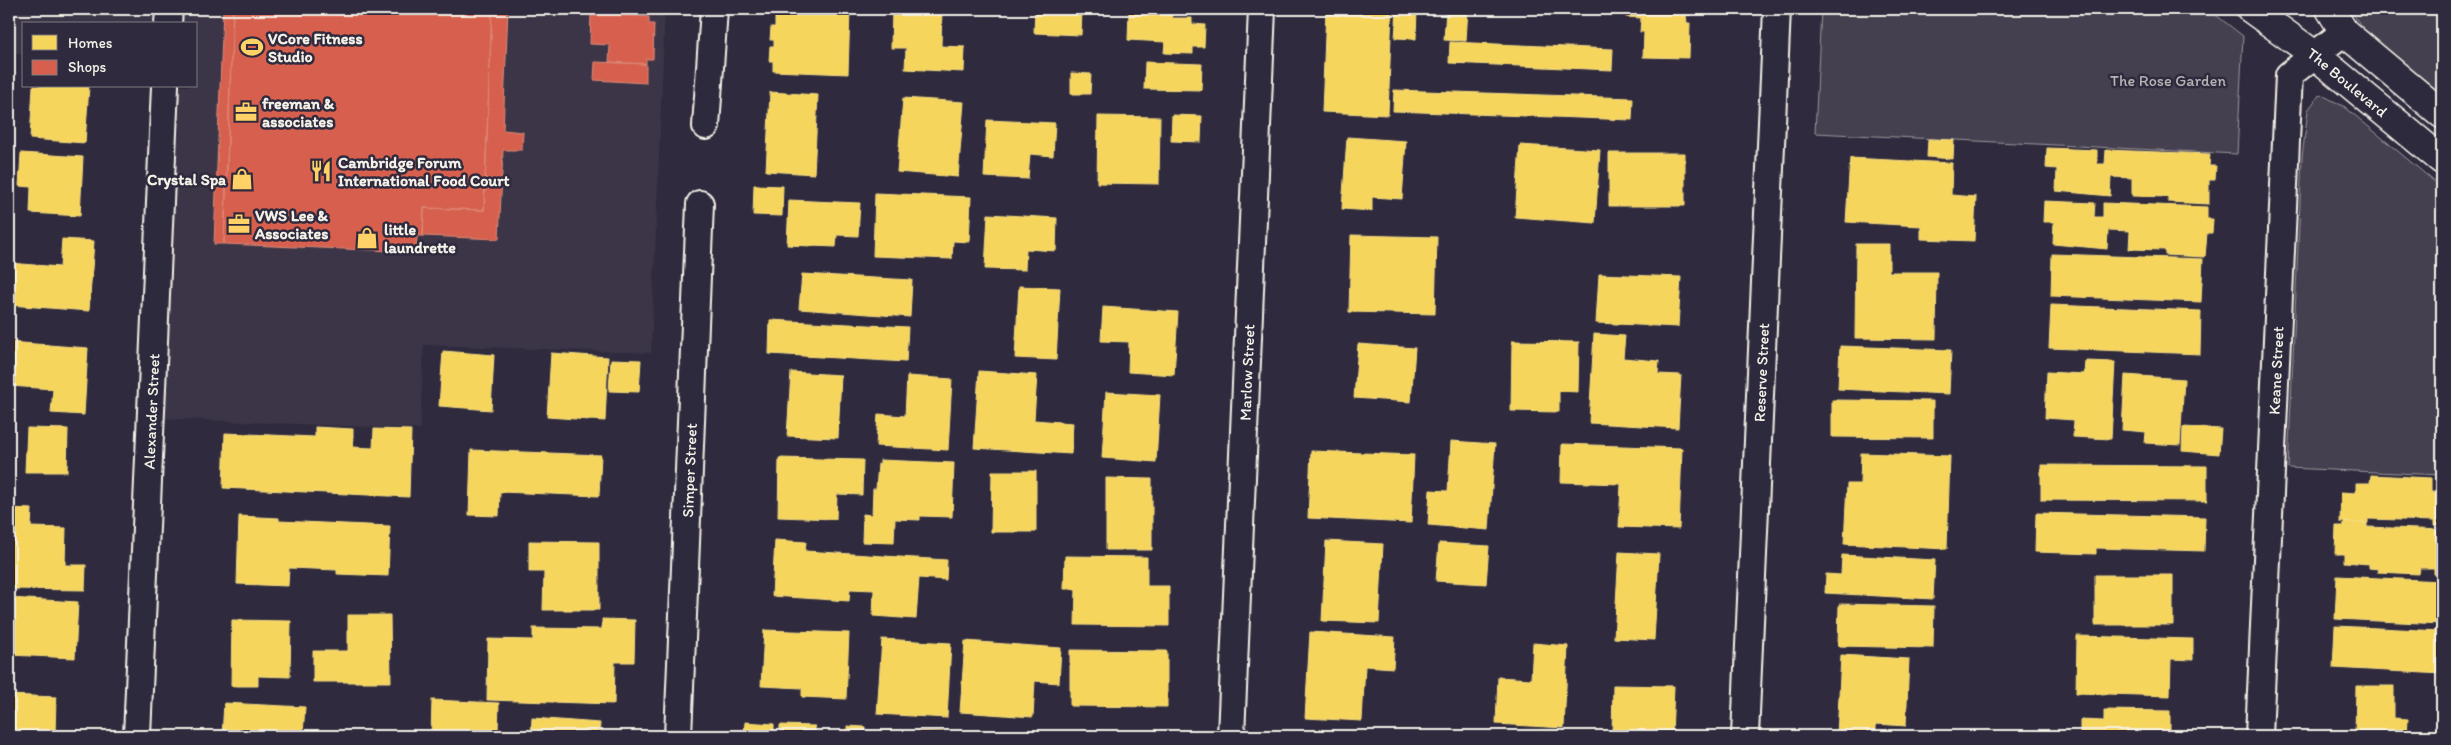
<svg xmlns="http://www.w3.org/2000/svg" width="2451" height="745" font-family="Itim,sans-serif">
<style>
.built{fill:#3b3647}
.green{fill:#454050;stroke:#9c989c}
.homes{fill:#f6d55c;stroke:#f5dd86}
.shops{fill:#d6604d;stroke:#df8c7c}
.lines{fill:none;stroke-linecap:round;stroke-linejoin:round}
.minor-casing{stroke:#f4f1e8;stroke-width:30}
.primary-casing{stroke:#f4f1e8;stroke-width:31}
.minor{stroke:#2f2a3d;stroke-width:26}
.primary{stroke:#2f2a3d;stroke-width:28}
.labels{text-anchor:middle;stroke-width:5;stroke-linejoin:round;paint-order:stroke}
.poi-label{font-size:16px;font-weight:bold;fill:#f4f1e8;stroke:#2f2a3d;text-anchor:start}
.park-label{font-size:16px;fill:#b7b3b3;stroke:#2f2a3d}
.street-label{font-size:16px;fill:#f4f1e8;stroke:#2f2a3d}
</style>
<rect width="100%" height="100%" fill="#2f2a3d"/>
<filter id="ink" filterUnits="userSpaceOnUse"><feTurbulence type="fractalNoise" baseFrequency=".02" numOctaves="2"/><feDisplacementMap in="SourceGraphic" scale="10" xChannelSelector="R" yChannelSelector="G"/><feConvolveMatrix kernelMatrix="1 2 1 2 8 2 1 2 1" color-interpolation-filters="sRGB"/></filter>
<g filter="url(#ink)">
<path class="built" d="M 9,9 L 665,9 L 651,353 L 424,345 L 420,429 L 153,418 L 164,86 L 196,86 L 196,24 L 24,24 L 24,54 L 9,53 Z"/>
<path class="green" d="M 1821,9 L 2208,9 L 2243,36 L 2237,154 L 1815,133 Z
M 2350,9 L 2442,9 L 2442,101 L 2366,34 Z
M 2320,94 L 2345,107 L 2442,188 L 2442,475 L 2288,468 L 2302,157 L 2308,110 Z"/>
<path class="homes" d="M 775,9 L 850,9 L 848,74 L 773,71 L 773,61 L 769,61 L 770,46 L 774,46 L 774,40 L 770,40 L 771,27 L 775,27 Z
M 892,9 L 942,9 L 941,46 L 965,47 L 964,72 L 905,69 L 906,48 L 891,48 Z
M 1035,9 L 1094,9 L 1094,11 L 1082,11 L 1081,35 L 1034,33 Z
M 1326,9 L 1392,9 L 1388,115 L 1322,112 Z
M 1397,9 L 1417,9 L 1416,39 L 1395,38 Z
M 1446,9 L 1468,9 L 1466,41 L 1444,40 Z
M 1626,9 L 1692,9 L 1691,15 L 1686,15 L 1687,23 L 1690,23 L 1689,58 L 1643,57 L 1644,32 L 1640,32 L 1641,18 L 1626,17 Z
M 1129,10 L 1173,12 L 1172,18 L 1192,18 L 1192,24 L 1205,25 L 1204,47 L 1193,47 L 1193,54 L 1164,53 L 1165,42 L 1128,40 Z
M 1450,42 L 1613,49 L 1612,70 L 1449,63 Z
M 1145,62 L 1202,64 L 1201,90 L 1144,89 Z
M 1071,73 L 1091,74 L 1090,94 L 1071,94 Z
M 33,86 L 89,86 L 85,143 L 30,139 Z
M 1394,90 L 1633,98 L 1632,120 L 1393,111 Z
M 770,92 L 818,95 L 814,174 L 766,171 Z
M 903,98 L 964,102 L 958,177 L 897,172 Z
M 1172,115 L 1202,116 L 1201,142 L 1171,141 Z
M 1098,116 L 1160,117 L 1159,184 L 1097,183 Z
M 987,120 L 1055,123 L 1053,156 L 1030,154 L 1028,179 L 984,177 Z
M 1347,137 L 1406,141 L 1402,199 L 1372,197 L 1372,211 L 1342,209 Z
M 1928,139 L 1954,140 L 1953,159 L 1927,157 Z
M 1520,145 L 1600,150 L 1595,223 L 1515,217 Z
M 2047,148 L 2097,150 L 2097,164 L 2105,164 L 2106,150 L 2210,154 L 2209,166 L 2216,166 L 2215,180 L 2209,180 L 2209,204 L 2168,202 L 2168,197 L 2132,196 L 2132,178 L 2111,177 L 2110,196 L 2056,191 L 2057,169 L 2046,168 Z
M 21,153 L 83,157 L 80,216 L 30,213 L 31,187 L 19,186 Z
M 1609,153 L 1685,153 L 1685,206 L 1609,206 Z
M 1850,158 L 1952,163 L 1951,195 L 1976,197 L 1974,241 L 1921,239 L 1921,226 L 1846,222 Z
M 754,185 L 783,186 L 782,216 L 753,215 Z
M 875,193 L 971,197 L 969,242 L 953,241 L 952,259 L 873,256 Z
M 789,200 L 860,203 L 858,236 L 837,235 L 836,247 L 787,245 Z
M 2044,201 L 2095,203 L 2094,217 L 2103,217 L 2103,203 L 2207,207 L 2207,219 L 2213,219 L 2212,233 L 2207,233 L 2205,257 L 2165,255 L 2165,250 L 2129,249 L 2130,231 L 2108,230 L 2107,249 L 2053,244 L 2054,222 L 2043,222 Z
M 988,214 L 1057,218 L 1056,251 L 1026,249 L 1025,270 L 985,269 Z
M 1351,235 L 1437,237 L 1435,314 L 1349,312 Z
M 62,239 L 94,241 L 89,311 L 9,305 L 9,263 L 60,267 Z
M 1856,244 L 1889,244 L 1889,272 L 1937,272 L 1936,339 L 1855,338 Z
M 2052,254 L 2203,259 L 2201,302 L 2051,296 Z
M 802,274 L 912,280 L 910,317 L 799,309 Z
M 1599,274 L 1681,277 L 1678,327 L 1596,323 Z
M 1019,286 L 1060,288 L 1056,360 L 1015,358 Z
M 2051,305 L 2201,311 L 2200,354 L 2049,348 Z
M 1103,307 L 1178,312 L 1174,375 L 1128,372 L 1129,342 L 1101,341 Z
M 770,320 L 908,327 L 906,362 L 769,354 Z
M 1594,334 L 1625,336 L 1623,358 L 1659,361 L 1658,374 L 1681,375 L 1678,428 L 1589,423 Z
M 1512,341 L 1579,342 L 1578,392 L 1559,391 L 1559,412 L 1511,411 Z
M 9,342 L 88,348 L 84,415 L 51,413 L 53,389 L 9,386 Z
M 1358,344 L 1415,348 L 1411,402 L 1354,398 Z
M 1840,346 L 1951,350 L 1949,394 L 1838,389 Z
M 443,351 L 494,355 L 491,410 L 439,406 Z
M 551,353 L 608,357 L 605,421 L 547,417 Z
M 611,359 L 641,360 L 639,392 L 609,391 Z
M 2085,361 L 2115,362 L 2111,439 L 2073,437 L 2074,420 L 2045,418 L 2047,372 L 2084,374 Z
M 979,371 L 1037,375 L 1034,420 L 1073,423 L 1071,454 L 974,448 Z
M 791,372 L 841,375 L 838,438 L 787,436 Z
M 2125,375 L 2184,379 L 2180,445 L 2145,443 L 2146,432 L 2122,430 Z
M 907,376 L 952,379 L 948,450 L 876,446 L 878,414 L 905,416 Z
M 1106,392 L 1160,395 L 1156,462 L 1102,458 Z
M 1832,400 L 1933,401 L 1933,438 L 1832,437 Z
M 315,427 L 353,429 L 353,447 L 373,448 L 374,429 L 411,430 L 409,497 L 223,488 L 225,433 L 315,437 Z
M 2183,427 L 2221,429 L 2219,454 L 2182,451 Z
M 27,428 L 68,429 L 67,472 L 25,472 Z
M 1451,441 L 1495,444 L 1489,530 L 1428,525 L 1430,490 L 1448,491 Z
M 1562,444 L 1682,448 L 1679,529 L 1619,527 L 1621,484 L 1561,482 Z
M 471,450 L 601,455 L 599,496 L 500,492 L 499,516 L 469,515 Z
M 1311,451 L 1414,455 L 1411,523 L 1308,518 Z
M 1861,453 L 1950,456 L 1947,549 L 1844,544 L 1847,484 L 1860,484 Z
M 779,458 L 863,460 L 862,495 L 837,494 L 836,519 L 778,517 Z
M 880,460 L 954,463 L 952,517 L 920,516 L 920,520 L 895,519 L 894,543 L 862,542 L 863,514 L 872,515 L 873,489 L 876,489 L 878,464 L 880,464 Z
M 2041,465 L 2207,466 L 2207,501 L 2041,500 Z
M 992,471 L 1036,471 L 1036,532 L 991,532 Z
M 2371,475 L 2431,478 L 2431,492 L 2442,493 L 2442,527 L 2434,526 L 2434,521 L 2368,519 L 2368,523 L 2340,522 L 2341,492 L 2356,493 L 2356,483 L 2370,483 Z
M 1106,478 L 1152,479 L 1152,550 L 1106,550 Z
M 9,508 L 32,509 L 31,527 L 66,528 L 65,565 L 86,565 L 85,590 L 9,589 Z
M 2036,513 L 2205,517 L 2204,551 L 2096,548 L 2096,554 L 2035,552 Z
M 239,516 L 279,518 L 279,521 L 390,526 L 388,576 L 337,574 L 337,570 L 289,568 L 288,586 L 237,584 Z
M 2344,522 L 2367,523 L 2367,527 L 2442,530 L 2442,574 L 2434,574 L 2434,568 L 2420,568 L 2419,574 L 2377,572 L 2378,569 L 2369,568 L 2369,564 L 2344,562 L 2344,554 L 2335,554 L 2336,526 L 2344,526 Z
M 775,540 L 806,542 L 805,551 L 947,560 L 946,580 L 919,578 L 916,619 L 873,616 L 874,590 L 850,589 L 849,601 L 772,596 Z
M 529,541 L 599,542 L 599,610 L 543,610 L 544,572 L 529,572 Z
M 1326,541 L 1383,544 L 1379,623 L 1322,621 Z
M 1439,543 L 1489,546 L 1486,584 L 1436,581 Z
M 1619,552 L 1659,554 L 1654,640 L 1614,638 Z
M 1842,555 L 1935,560 L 1933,599 L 1825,593 L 1826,574 L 1841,575 Z
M 1065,556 L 1147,557 L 1147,586 L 1169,586 L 1169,626 L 1075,625 L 1076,589 L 1064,589 Z
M 2095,575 L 2173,575 L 2173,625 L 2095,625 Z
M 2337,576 L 2442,581 L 2442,624 L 2335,619 Z
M 9,598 L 78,602 L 75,658 L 9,655 Z
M 1839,604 L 1934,606 L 1933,648 L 1838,646 Z
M 348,615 L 390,615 L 391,682 L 313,682 L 313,651 L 348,651 Z
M 602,619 L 635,620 L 634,662 L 615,662 L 614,704 L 487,700 L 488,639 L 533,640 L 533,628 L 602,629 Z
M 232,620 L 291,621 L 290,677 L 258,676 L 258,686 L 231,686 Z
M 2335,626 L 2442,631 L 2442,674 L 2333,668 Z
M 764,630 L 849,633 L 846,699 L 802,697 L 802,688 L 761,686 Z
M 1310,632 L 1395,637 L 1393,668 L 1365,666 L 1362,721 L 1305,718 Z
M 2077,636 L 2193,639 L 2193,660 L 2171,659 L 2170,696 L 2076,693 Z
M 882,639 L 951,643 L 947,718 L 877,714 Z
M 965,641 L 1061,648 L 1059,683 L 1035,681 L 1033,717 L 960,712 Z
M 1533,643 L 1568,646 L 1564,728 L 1496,724 L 1498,677 L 1531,679 Z
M 1070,650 L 1167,651 L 1167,707 L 1070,706 Z
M 1841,655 L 1909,659 L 1906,726 L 1876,724 L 1876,736 L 1837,736 Z
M 1613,685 L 1674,686 L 1672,736 L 1612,736 Z
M 2356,686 L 2394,686 L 2394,718 L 2408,719 L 2407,736 L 2355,736 Z
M 9,695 L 56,697 L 55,736 L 9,736 Z
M 432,700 L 499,703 L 498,731 L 479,731 L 479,736 L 431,736 Z
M 224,703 L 305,707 L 303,734 L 222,736 Z
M 2104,710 L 2170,711 L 2170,736 L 2080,736 L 2080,720 L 2104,721 Z
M 532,718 L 600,723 L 599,736 L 531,736 Z
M 745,722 L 774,724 L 774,736 L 744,736 Z
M 780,725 L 815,726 L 815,736 L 780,736 Z
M 847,726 L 865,727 L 865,736 L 847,736 Z
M 881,731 L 944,732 L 944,736 L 881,736 Z"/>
<path class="shops" d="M 223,9 L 233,9 L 224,244 L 214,244 Z
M 233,9 L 492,9 L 484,210 L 424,208 L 423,236 L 417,236 L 416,252 L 224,244 Z
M 492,9 L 508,9 L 503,130 L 523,132 L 522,150 L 503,150 L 499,239 L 423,236 L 424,208 L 484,210 Z
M 613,9 L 656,9 L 656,13 L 613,11 Z
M 591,12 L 649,17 L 649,24 L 654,24 L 653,59 L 646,59 L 646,64 L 609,62 L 610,45 L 590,44 Z
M 595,62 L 646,64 L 646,83 L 594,80 Z"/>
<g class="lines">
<g class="minor-casing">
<g id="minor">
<path d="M 168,24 L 169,9"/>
<path d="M 706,126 L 714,9"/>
<path id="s1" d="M 137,736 L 165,86"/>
<path id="s2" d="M 678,736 L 700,204"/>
<path id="s3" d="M 1231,736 L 1262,9"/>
<path id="s4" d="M 1745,736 L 1777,9"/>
<path id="s5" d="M 2259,736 L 2289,75 L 2344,32"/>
</g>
</g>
<g class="primary-casing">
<g id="primary">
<path id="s6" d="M 2251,9 L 2315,55 L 2442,160"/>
<path d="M 2330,9 L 2344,32 L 2442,114"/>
</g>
</g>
<use href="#minor" class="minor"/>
<use href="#primary" class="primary"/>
</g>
</g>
<defs>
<g id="stadium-bare" transform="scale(1.725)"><path d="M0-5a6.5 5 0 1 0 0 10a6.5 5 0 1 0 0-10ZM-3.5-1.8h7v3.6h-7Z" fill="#ffd166" stroke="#2f2a3d" stroke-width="2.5" paint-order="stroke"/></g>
<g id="office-bare" transform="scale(1.725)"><path d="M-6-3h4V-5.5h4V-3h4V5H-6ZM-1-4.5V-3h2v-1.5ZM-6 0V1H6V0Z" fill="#ffd166" stroke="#2f2a3d" stroke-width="2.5" paint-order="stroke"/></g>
<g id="restaurant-bare" transform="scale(1.725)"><path d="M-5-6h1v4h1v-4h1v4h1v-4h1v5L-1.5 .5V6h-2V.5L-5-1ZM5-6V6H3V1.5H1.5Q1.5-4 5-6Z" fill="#ffd166" stroke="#2f2a3d" stroke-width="2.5" paint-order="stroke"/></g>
<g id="shop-bare" transform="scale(1.725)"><path d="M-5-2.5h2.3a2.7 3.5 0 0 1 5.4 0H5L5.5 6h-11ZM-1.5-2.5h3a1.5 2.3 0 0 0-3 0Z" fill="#ffd166" stroke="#2f2a3d" stroke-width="2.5" paint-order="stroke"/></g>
</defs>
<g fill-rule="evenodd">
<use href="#stadium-bare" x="252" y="47"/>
<use href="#office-bare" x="246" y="112"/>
<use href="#restaurant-bare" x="321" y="171"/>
<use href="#shop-bare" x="242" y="179"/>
<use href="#office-bare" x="239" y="224"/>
<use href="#shop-bare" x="367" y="238"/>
</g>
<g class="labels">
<g class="poi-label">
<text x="268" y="44">VCore Fitness<tspan x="268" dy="18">Studio</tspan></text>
<text x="262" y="109">freeman &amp;<tspan x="262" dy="18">associates</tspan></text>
<text x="338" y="168">Cambridge Forum<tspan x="338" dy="18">International Food Court</tspan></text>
<text x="226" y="185" text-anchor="end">Crystal Spa</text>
<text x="255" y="221">VWS Lee &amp;<tspan x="255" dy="18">Associates</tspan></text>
<text x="384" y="235">little<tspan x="384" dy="18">laundrette</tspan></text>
</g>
<g class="park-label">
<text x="2168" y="86">The Rose Garden</text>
</g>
<g class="street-label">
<text dy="6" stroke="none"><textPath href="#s6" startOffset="121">The Boulevard</textPath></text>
<text dy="6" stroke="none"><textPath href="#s5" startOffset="366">Keane Street</textPath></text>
<text dy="6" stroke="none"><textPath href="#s3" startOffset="364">Marlow Street</textPath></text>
<text dy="6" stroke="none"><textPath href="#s4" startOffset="364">Reserve Street</textPath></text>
<text dy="6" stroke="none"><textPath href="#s1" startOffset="325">Alexander Street</textPath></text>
<text dy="6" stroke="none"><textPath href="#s2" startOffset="266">Simper Street</textPath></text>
</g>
</g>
<rect width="2451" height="745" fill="none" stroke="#2f2a3d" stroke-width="30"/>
<rect x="15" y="15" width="2421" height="715" fill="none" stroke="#f4f1e8" stroke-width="2" filter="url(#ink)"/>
<rect x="22" y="22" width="175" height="65" fill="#2f2a3d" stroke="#7e7a81"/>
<rect x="32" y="35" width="25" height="15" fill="#f6d55c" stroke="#7e7a81"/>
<text x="68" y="48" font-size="15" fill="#f4f1e8">Homes</text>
<rect x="32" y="60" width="25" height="15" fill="#d6604d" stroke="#7e7a81"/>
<text x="68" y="72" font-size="15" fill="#f4f1e8">Shops</text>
</svg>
